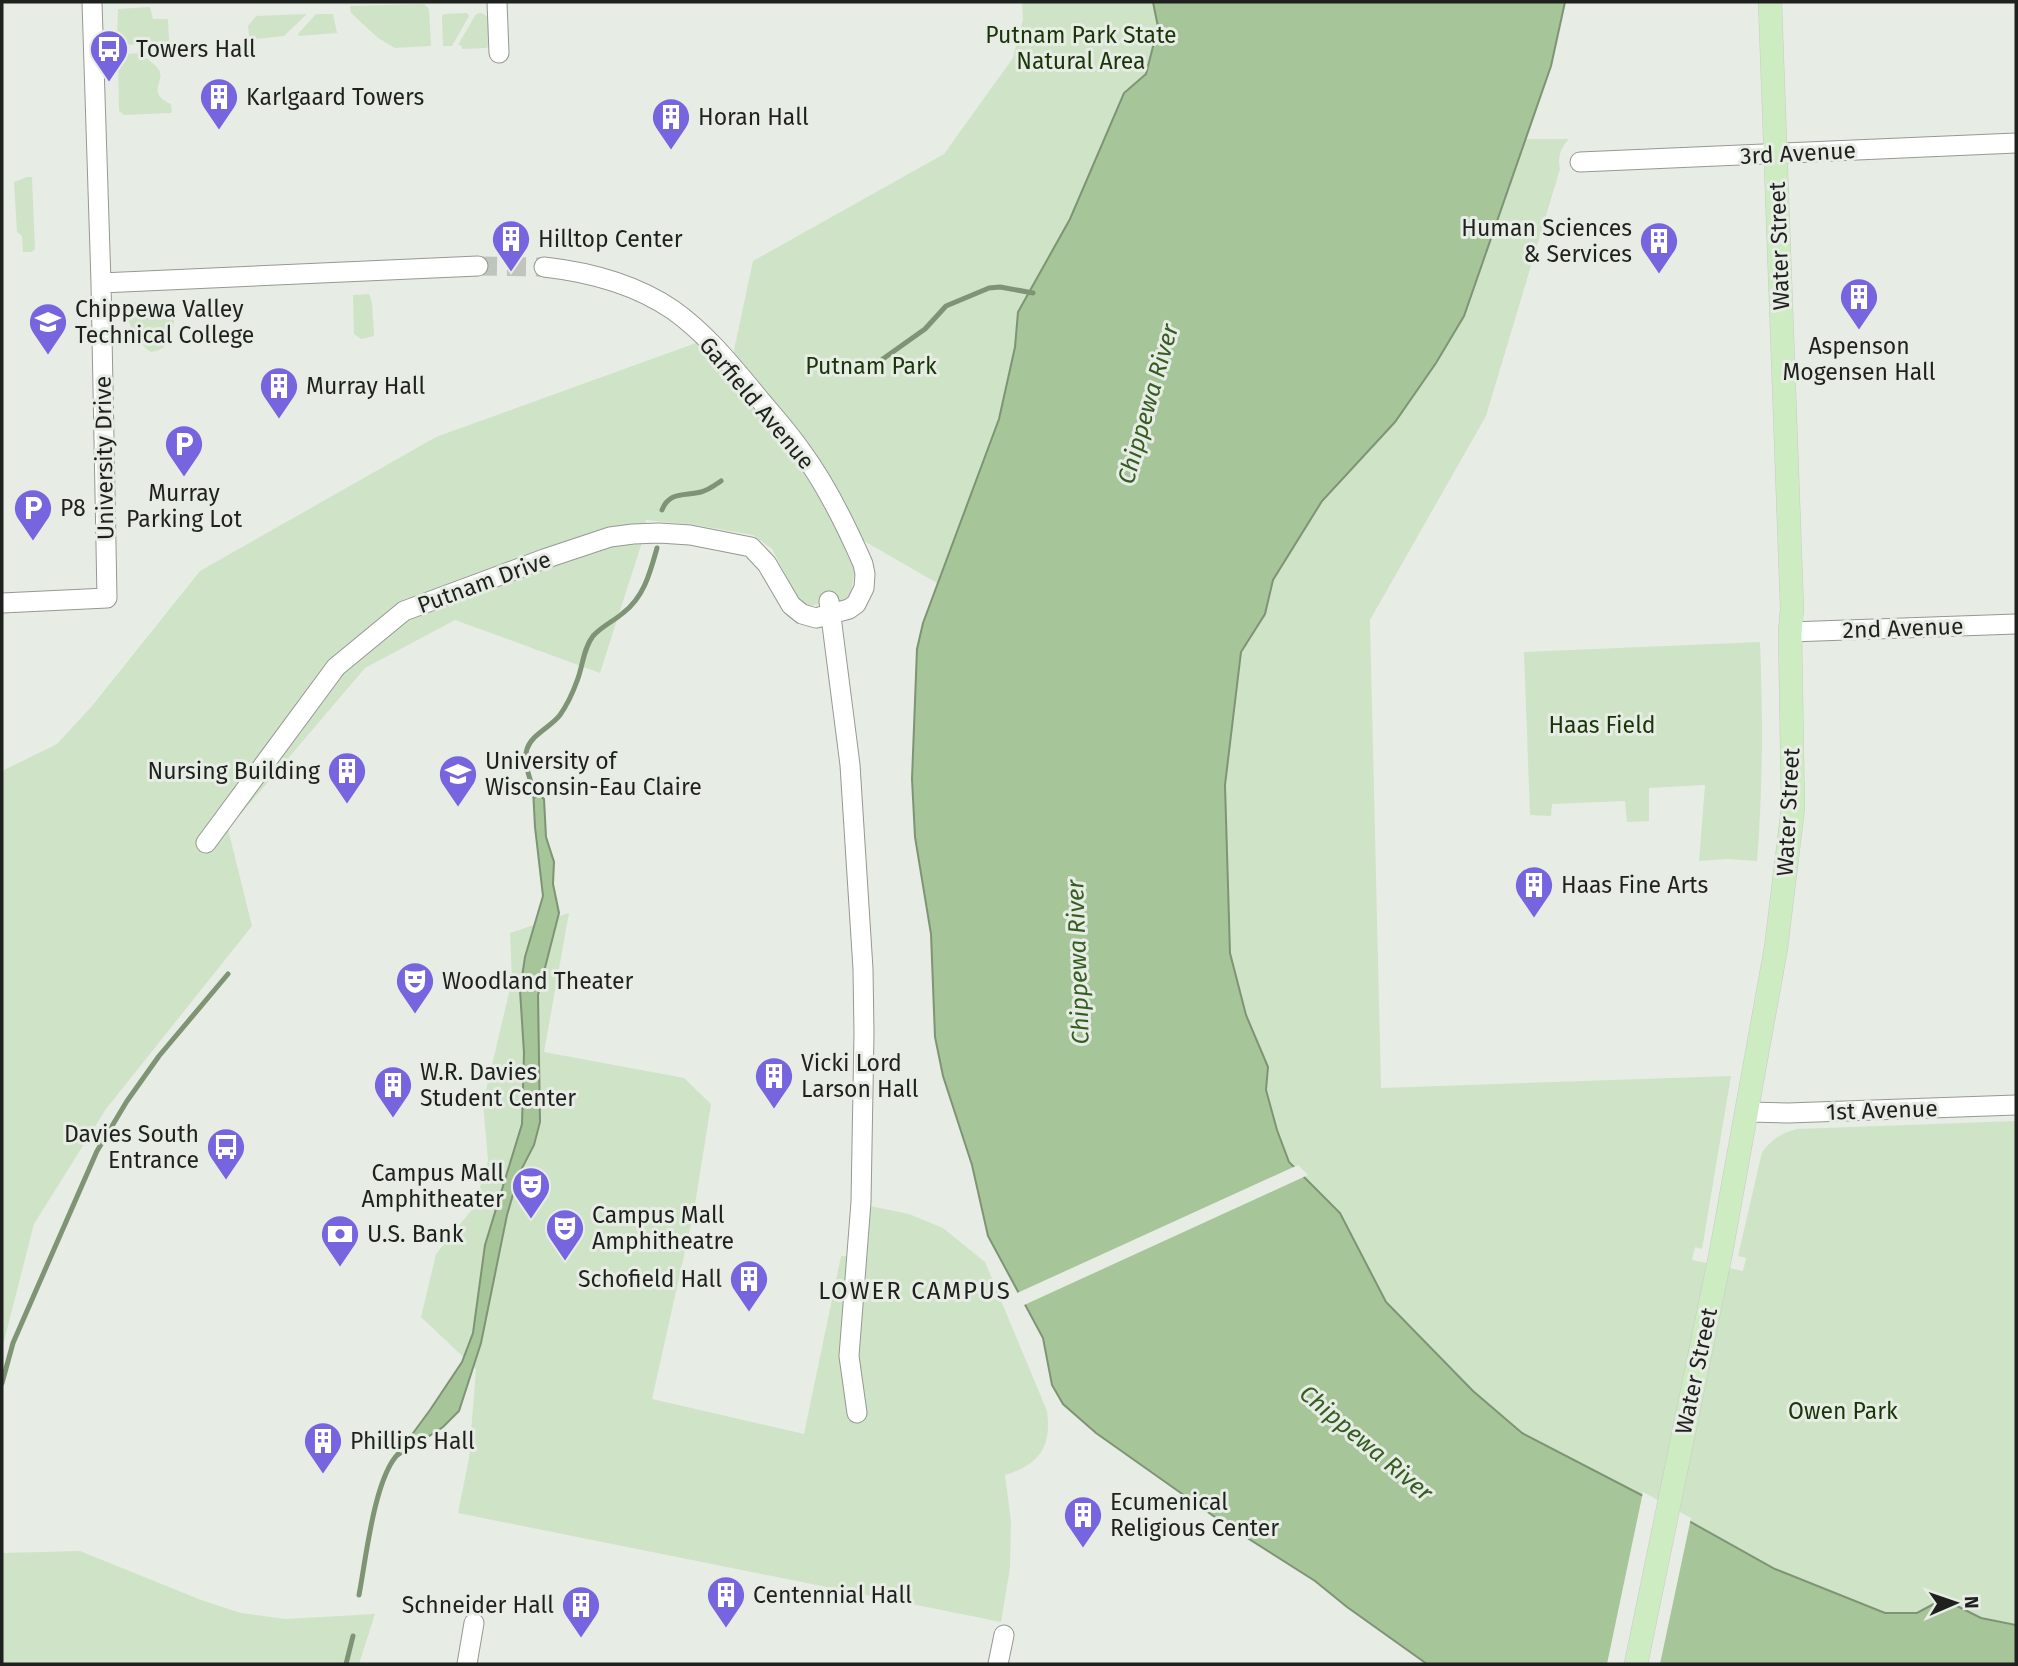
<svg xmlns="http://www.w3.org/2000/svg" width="2018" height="1666" font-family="'Fira Sans',sans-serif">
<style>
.green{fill:#cfe3c7}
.water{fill:#a6c599;stroke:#7e9474;stroke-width:2}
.pier{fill:#e7ede5}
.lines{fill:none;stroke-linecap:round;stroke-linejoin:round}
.stream{stroke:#7e9474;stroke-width:5}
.minor-tunnel{stroke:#bfc4bd;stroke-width:19;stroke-dasharray:19 10;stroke-linecap:butt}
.minor-casing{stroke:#949992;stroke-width:21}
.major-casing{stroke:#c9cac9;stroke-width:24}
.minor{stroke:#fff;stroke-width:19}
.major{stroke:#ceecc2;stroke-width:23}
.labels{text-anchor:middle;stroke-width:6;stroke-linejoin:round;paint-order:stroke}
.park-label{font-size:23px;fill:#193608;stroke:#e7ede5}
.poi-label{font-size:23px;fill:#1f211e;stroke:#e7ede5;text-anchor:start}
.street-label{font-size:23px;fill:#1f211e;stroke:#e7ede5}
.water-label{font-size:24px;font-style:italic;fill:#355d22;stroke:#e7ede5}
.neighbourhood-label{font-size:24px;letter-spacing:2px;fill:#1f211e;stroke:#e7ede5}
</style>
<rect width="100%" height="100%" fill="#e7ede5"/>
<path class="green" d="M 1022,2 L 1153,2 L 1158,27 L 1146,74 L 1124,93 L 1070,219 L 1018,312 L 1015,347 L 999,419 L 937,583 L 864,541 L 843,545 L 855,572 L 850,596 L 844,600 L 809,606 L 797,596 L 772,549 L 753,535 L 695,525 L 646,520 L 643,539 L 600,673 L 455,620 L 365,668 L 228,829 L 252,926 L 106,1109 L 34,1224 L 2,1349 L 2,771 L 57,744 L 92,706 L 200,571 L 436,437 L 707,339 L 731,364 L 753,261 L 944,154 L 1013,58 L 1023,19 Z
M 424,4 L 429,9 L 431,46 L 395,48 L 378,38 L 351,13 L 350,6 Z
M 150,7 L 153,19 L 168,19 L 169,40 L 167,43 L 124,45 L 117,38 L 118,9 Z
M 467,13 L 469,16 L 452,46 L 443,46 L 442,16 L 444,14 Z
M 480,13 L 484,14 L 490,19 L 489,45 L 487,48 L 462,49 L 461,45 L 458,45 L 476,14 Z
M 307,14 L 284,36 L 256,39 L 249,36 L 248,26 L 256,16 Z
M 316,14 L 333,14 L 337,33 L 299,36 L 298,34 Z
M 141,53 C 146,58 155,64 159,70 C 166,81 145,93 171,104 L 172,112 L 170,113 L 124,115 L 119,111 L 118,58 L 123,54 Z
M 1524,139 L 1569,139 C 1561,147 1557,158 1560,169 L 1486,416 L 1370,620 L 1381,1088 L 1731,1076 L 1702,1249 L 1695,1247 L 1692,1260 L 1743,1271 L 1746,1258 L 1738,1256 L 1762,1152 C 1772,1139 1781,1133 1797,1129 L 2016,1121 L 2016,1625 L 1981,1618 L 1943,1599 L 1917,1613 L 1886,1613 L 1775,1569 L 1653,1501 L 1522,1433 L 1473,1391 L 1386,1302 L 1340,1213 L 1289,1162 L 1277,1130 L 1266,1090 L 1268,1067 L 1246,1015 L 1230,953 L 1225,785 L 1241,652 L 1265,614 L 1273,580 L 1322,501 L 1395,422 L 1436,363 L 1464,316 Z
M 27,177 L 32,177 L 35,249 L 32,252 L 23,252 L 22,236 L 17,232 L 14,182 Z
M 369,294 L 372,302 L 374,336 L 361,339 L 354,334 L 353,295 Z
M 167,301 L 175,305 C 174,322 175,350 151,352 C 136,343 126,320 125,303 Z
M 1760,642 C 1763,715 1763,788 1757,861 L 1727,859 L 1699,861 L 1705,785 L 1649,788 L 1649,821 L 1627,822 L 1625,801 L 1552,804 L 1551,816 L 1530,815 L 1524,652 Z
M 569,913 L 544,1052 L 684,1078 L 711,1104 L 694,1211 L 652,1399 L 804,1434 L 841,1256 L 867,1257 L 870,1206 L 909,1214 L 943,1228 L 985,1262 L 1047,1411 C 1052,1447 1039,1465 1005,1475 L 1011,1521 L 1010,1568 L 1001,1622 L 458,1513 L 469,1458 L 476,1369 L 421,1317 L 436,1254 L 474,1207 L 488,1161 L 483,1103 L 512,980 L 510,933 Z
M 80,1551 L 201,1600 L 241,1613 L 285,1619 L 375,1614 L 359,1664 L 2,1664 L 2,1553 Z"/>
<path class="water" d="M 1153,2 L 1565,2 L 1551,66 L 1464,316 L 1436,363 L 1395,422 L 1322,501 L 1273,580 L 1265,614 L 1241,652 L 1225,785 L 1230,953 L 1246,1015 L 1268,1067 L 1266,1090 L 1277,1130 L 1289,1162 L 1340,1213 L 1386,1302 L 1473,1391 L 1522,1433 L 1653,1501 L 1775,1569 L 1885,1613 L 1917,1613 L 1943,1599 L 1981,1618 L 2016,1625 L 2016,1664 L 1427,1664 L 1347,1607 L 1315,1581 L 1219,1520 L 1096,1433 L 1063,1404 L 1052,1385 L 1043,1338 L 988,1236 L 972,1165 L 943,1076 L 935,1037 L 931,934 L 915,837 L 912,779 L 917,649 L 923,623 L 999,419 L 1015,347 L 1018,312 L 1070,219 L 1124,93 L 1146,74 L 1158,27 Z
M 533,789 L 544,799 L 546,837 L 554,862 L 553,884 L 559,913 L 538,995 L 540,1122 L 534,1145 L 519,1174 L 507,1215 L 481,1343 L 459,1411 L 443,1427 L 394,1459 L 430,1410 L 462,1362 L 473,1333 L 485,1245 L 522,1124 L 524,1053 L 520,990 L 525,957 L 543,896 L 535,827 Z"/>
<path class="pier" d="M 1298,1165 L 1308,1175 L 1022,1306 L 1015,1294 Z
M 1643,1492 L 1691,1518 L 1660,1664 L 1607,1664 Z"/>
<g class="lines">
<path class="stream" d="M 825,374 L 842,366 L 880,361 L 925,329 L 946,306 L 989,288 L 1000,287 L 1033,293
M 662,510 C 669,491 685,496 701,492 C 709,490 715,485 721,481
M 535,796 C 532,782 522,763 527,749 C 532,734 551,727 560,715 C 567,705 573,692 577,681 C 583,666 583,649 593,636 C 602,626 614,621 623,613 C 644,597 650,573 657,548
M 2,1383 L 13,1343 L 97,1151 L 127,1101 L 159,1056 L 228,974
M 359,1595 C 366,1559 374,1479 398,1454
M 346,1664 L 353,1636"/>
<path class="minor-tunnel" d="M 478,266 L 544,267"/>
<g class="minor-casing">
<path id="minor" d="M 497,2 L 499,53
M 1580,162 L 2016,143
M 101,283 L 478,266
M 829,601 L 850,765 L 863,969 L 864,1033 L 861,1202 L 849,1356 L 857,1413
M 2,603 L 107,598 L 101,283 L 92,2
M 1790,632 L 2016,624
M 206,843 L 336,667 L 404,611 L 544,559 L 610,537 L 633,534 L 659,533 L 690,535 L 751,547 L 767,564 L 791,605 L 802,614 L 816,618 L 849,609 L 856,604 L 864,588 L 865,574 L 863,564 C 846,525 827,486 802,452 C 787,430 768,410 752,390 C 728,361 704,332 673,310 C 635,284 589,272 544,267
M 1747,1112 L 1788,1113 L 2016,1105
M 467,1664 L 474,1623
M 998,1664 L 1004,1635"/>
</g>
<g class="major-casing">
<path id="major" d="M 1636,1664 L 1721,1252 L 1776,948 L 1793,808 L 1790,632 L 1792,609 L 1770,2"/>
</g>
<use href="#minor" class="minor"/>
<use href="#major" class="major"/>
</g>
<defs>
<g id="bus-pin" transform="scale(2.0125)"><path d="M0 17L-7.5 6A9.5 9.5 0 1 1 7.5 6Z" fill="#7764df" stroke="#e7ede5"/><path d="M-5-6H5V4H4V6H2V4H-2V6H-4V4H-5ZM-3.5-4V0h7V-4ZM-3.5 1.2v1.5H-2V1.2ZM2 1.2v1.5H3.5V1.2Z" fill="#fff"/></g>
<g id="building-pin" transform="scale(2.0125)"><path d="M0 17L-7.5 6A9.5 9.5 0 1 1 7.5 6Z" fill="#7764df" stroke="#e7ede5"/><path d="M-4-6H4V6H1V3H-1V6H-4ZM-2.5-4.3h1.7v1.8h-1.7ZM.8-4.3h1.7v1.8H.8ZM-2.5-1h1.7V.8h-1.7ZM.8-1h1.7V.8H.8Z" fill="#fff"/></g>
<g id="university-pin" transform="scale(2.0125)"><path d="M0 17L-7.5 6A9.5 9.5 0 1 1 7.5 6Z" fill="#7764df" stroke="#e7ede5"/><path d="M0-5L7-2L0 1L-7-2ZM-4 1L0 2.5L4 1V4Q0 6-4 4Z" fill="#fff"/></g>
<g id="parking-pin" transform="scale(2.0125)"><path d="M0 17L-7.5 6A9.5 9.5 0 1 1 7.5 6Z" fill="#7764df" stroke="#e7ede5"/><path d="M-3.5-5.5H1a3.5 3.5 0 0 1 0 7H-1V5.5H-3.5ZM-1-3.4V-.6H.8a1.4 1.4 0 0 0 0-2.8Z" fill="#fff"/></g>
<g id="theatre-pin" transform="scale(2.0125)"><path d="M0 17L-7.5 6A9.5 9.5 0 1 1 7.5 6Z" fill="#7764df" stroke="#e7ede5"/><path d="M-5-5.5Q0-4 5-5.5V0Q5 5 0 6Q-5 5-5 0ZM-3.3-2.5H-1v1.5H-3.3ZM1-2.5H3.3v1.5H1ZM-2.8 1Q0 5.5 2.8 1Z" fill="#fff"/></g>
<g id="bank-pin" transform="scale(2.0125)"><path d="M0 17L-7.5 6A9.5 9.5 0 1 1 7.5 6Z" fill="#7764df" stroke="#e7ede5"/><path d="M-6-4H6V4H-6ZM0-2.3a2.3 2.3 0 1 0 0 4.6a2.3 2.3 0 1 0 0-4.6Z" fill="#fff"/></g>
</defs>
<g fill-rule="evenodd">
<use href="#bus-pin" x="109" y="49"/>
<use href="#building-pin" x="219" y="97"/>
<use href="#building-pin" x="671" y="117"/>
<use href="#building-pin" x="511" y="239"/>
<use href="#building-pin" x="1659" y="241"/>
<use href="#building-pin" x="1859" y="297"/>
<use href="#university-pin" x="48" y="322"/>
<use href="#building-pin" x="279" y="386"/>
<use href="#parking-pin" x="184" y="444"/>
<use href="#parking-pin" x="33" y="508"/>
<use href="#building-pin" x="347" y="771"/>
<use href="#university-pin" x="458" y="774"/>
<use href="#building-pin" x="1534" y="885"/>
<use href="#theatre-pin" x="415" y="981"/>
<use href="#building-pin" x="774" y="1076"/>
<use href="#building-pin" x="393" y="1085"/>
<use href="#bus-pin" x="226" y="1147"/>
<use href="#theatre-pin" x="531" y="1186"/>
<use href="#theatre-pin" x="565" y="1228"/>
<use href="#bank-pin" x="340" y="1234"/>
<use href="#building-pin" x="749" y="1279"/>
<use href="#building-pin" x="323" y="1441"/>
<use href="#building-pin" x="1083" y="1515"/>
<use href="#building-pin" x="726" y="1595"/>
<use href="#building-pin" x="581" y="1605"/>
</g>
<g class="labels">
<g class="park-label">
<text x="1081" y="43">Putnam Park State<tspan x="1081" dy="26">Natural Area</tspan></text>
<text x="871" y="374">Putnam Park</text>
<text x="1602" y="733">Haas Field</text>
<text x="1843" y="1419">Owen Park</text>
</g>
<g class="poi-label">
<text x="136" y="57">Towers Hall</text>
<text x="246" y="105">Karlgaard Towers</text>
<text x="698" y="125">Horan Hall</text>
<text x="1632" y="236" text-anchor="end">Human Sciences<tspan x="1632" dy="26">&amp; Services</tspan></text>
<text x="538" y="247">Hilltop Center</text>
<text x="75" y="317">Chippewa Valley<tspan x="75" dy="26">Technical College</tspan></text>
<text x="1859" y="354" text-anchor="middle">Aspenson<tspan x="1859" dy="26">Mogensen Hall</tspan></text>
<text x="306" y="394">Murray Hall</text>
<text x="184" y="501" text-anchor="middle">Murray<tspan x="184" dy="26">Parking Lot</tspan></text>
<text x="60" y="516">P8</text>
<text x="485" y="769">University of<tspan x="485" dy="26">Wisconsin-Eau Claire</tspan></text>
<text x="320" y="779" text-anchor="end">Nursing Building</text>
<text x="1561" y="893">Haas Fine Arts</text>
<text x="442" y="989">Woodland Theater</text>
<text x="801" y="1071">Vicki Lord<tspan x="801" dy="26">Larson Hall</tspan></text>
<text x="420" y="1080">W.R. Davies<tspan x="420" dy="26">Student Center</tspan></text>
<text x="199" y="1142" text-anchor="end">Davies South<tspan x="199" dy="26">Entrance</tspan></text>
<text x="504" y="1181" text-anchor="end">Campus Mall<tspan x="504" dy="26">Amphitheater</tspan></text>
<text x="592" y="1223">Campus Mall<tspan x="592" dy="26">Amphitheatre</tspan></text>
<text x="367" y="1242">U.S. Bank</text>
<text x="722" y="1287" text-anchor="end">Schofield Hall</text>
<text x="350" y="1449">Phillips Hall</text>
<text x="1110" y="1510">Ecumenical<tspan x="1110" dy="26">Religious Center</tspan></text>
<text x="753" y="1603">Centennial Hall</text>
<text x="554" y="1613" text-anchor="end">Schneider Hall</text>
</g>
<g class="street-label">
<text transform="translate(1798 153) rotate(-3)" y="8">3rd Avenue</text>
<text transform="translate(1779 246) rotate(-92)" y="8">Water Street</text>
<text transform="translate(757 403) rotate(50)" y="8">Garfield Avenue</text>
<text transform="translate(104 458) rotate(-91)" y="8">University Drive</text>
<text transform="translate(484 582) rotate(-20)" y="8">Putnam Drive</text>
<text transform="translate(1903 628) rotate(-2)" y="8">2nd Avenue</text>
<text transform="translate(1788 812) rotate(-87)" y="8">Water Street</text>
<text transform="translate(1882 1110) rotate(-2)" y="8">1st Avenue</text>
<text transform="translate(1696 1371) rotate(-78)" y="8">Water Street</text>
</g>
<g class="water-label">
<text transform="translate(1148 404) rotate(-74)" y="8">Chippewa River</text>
<text transform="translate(1078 962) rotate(-92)" y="8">Chippewa River</text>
<text transform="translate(1366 1443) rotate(40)" y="8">Chippewa River</text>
</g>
<g class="neighbourhood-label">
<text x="915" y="1299">LOWER CAMPUS</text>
</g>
</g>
<rect width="2018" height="1666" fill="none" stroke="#1f211e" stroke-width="7"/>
<g transform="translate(1955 1603) rotate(88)" stroke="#e7ede5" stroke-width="5" paint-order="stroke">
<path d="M0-5L12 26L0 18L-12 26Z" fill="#1f211e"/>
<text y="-10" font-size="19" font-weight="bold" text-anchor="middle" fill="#1f211e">N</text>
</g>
</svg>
